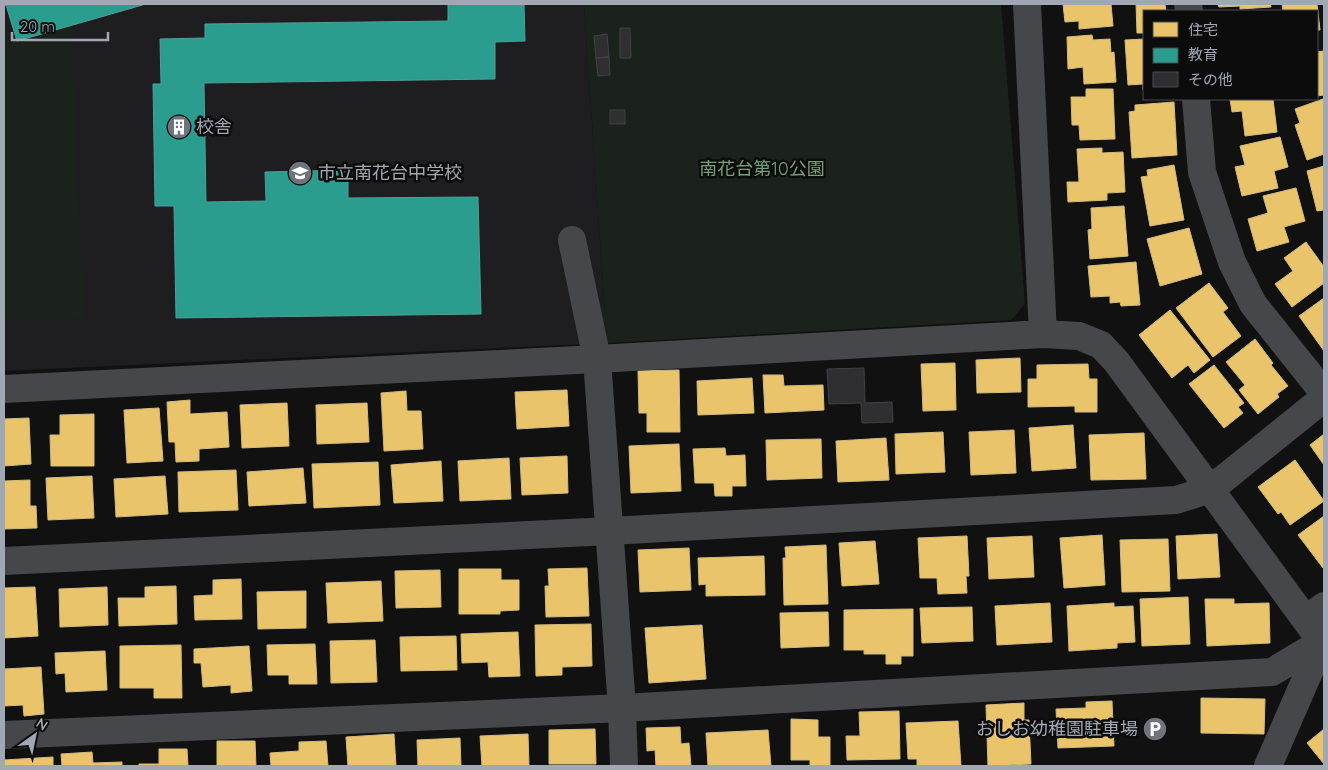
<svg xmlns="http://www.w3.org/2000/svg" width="1328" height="770" font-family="Quicksand,'Noto Sans JP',sans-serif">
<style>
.built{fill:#1e1e20}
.green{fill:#1b221c}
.homes{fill:#e9c46a;stroke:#d4bc80}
.schools{fill:#2a9d8f;stroke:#4ea09a}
.building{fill:#2f2f31;stroke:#404246}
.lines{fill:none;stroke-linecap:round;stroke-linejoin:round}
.minor{stroke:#46474a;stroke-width:28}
.labels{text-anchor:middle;stroke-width:5;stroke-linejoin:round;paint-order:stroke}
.poi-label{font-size:18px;fill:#a2a8b3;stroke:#0c0c0d;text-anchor:start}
.park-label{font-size:18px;fill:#799f78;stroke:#0c0c0d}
</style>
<rect width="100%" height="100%" fill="#111112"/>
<path class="built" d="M 4,4 L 584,4 L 607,343 L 4,371 Z"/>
<path class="green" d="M 584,4 L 1001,4 L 1025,304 L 1011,320 L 607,343 Z
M 71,17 L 84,319 L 4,320 L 4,35 Z"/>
<path class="homes" d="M 1063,4 L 1111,4 L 1113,26 L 1079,29 L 1079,21 L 1065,22 Z
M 1136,4 L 1165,4 L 1166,11 L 1144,11 L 1144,33 L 1137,33 Z
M 1218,4 L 1270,4 L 1271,7 L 1240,9 L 1240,6 L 1219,7 Z
M 1282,4 L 1317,4 L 1320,30 L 1317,30 L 1317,11 L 1283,11 Z
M 1092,35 L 1093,40 L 1110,39 L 1111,53 L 1114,52 L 1116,82 L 1084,84 L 1083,67 L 1068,69 L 1067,37 Z
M 1144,39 L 1144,90 L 1143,90 L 1143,84 L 1128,85 L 1125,40 Z
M 1323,51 L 1324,60 L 1324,95 L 1317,96 L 1317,52 Z
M 1086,89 L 1113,89 L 1115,139 L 1080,140 L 1079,125 L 1072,125 L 1071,97 L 1086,97 Z
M 1230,99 L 1273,99 L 1277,132 L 1245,136 L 1242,111 L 1232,112 Z
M 1323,99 L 1324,103 L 1324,154 L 1307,160 L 1295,125 L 1300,123 L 1295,109 Z
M 1174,102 L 1177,155 L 1132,158 L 1129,112 L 1135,111 L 1135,105 Z
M 1280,137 L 1288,167 L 1274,171 L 1278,188 L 1242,196 L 1235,167 L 1245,165 L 1240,146 Z
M 1102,148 L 1102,153 L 1123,152 L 1125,192 L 1107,193 L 1107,200 L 1068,202 L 1067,182 L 1079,182 L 1077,149 Z
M 1174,165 L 1184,220 L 1150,226 L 1141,177 L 1148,176 L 1147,170 Z
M 1324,166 L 1324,210 L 1317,211 L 1307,171 Z
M 1296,188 L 1305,221 L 1284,227 L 1289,242 L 1257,251 L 1248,219 L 1268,213 L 1263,196 Z
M 1124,206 L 1128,256 L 1090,259 L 1088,230 L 1092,229 L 1091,208 Z
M 1189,228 L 1202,274 L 1160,286 L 1147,239 Z
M 1306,242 L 1324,267 L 1324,283 L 1292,307 L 1275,284 L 1293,271 L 1284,258 Z
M 1136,262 L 1140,305 L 1121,306 L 1120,302 L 1110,303 L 1110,296 L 1091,297 L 1088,266 Z
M 1209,283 L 1228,308 L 1223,312 L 1241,336 L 1213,357 L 1176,308 Z
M 1324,298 L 1324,351 L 1299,316 Z
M 1170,310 L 1210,360 L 1194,373 L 1188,365 L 1172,378 L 1139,335 Z
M 1255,339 L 1273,363 L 1271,365 L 1288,386 L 1277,394 L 1279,397 L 1258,414 L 1239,390 L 1245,385 L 1226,362 Z
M 1020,358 L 1021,392 L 977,393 L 976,360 Z
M 955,363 L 956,410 L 923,411 L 921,364 Z
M 1088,364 L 1089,379 L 1097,379 L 1097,412 L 1075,412 L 1075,406 L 1028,407 L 1028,379 L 1037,379 L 1037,365 Z
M 1214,365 L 1244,403 L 1238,407 L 1243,413 L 1224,428 L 1189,384 Z
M 679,370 L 680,432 L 647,432 L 647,413 L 639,413 L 638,371 Z
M 763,375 L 783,375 L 784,386 L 823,385 L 824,410 L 765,413 Z
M 752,378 L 754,413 L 698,415 L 697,381 Z
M 567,390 L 569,426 L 517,429 L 515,392 Z
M 406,391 L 407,411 L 421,411 L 423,449 L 384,451 L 381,393 Z
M 190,400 L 190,414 L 227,412 L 229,447 L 199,449 L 199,461 L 176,462 L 175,442 L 169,442 L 167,402 Z
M 287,403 L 289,446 L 242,448 L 240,405 Z
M 367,403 L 369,442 L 317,444 L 316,405 Z
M 159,408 L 163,461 L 127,463 L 124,410 Z
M 94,414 L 94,466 L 51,466 L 50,435 L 60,435 L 60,415 Z
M 29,418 L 31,464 L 4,466 L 4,419 Z
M 1073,425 L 1076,468 L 1032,471 L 1029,428 Z
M 1014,430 L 1016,473 L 971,475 L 969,432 Z
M 943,432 L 945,472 L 896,474 L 895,434 Z
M 1144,433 L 1146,479 L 1091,480 L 1089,435 Z
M 1324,434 L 1324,465 L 1310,445 Z
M 886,438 L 889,480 L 838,482 L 836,441 Z
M 821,439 L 822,478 L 767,480 L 766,440 Z
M 679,444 L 681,491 L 631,493 L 629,446 Z
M 725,448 L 726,456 L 745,455 L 746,486 L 732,486 L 732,496 L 715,496 L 714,483 L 695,483 L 693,449 Z
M 567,456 L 568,493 L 522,495 L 520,458 Z
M 509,458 L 511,499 L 460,501 L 458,461 Z
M 1295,460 L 1324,501 L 1290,525 L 1281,512 L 1278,514 L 1258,487 Z
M 441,461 L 443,501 L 394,503 L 391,465 Z
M 378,462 L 380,505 L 314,508 L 312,464 Z
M 303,468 L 306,503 L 249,506 L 247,472 Z
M 236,470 L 238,510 L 179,512 L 178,472 Z
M 92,476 L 94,518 L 48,520 L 46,478 Z
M 165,476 L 168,514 L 116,517 L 114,479 Z
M 30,480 L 30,506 L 36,506 L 37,528 L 4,529 L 4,481 Z
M 1324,516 L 1324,567 L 1323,568 L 1298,535 Z
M 1217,534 L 1220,577 L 1178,579 L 1176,536 Z
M 1102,535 L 1105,585 L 1064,588 L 1060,538 Z
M 967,536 L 969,576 L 966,576 L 967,593 L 938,594 L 937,578 L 920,578 L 918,538 Z
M 1032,536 L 1034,577 L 989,579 L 987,538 Z
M 1168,539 L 1170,591 L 1122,592 L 1120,540 Z
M 875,541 L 879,584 L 842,586 L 839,543 Z
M 826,545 L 828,604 L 784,605 L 783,558 L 786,558 L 785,547 Z
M 689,548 L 691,590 L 640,592 L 638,550 Z
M 764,556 L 765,595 L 706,596 L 706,584 L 699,585 L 698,558 Z
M 587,568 L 589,616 L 546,617 L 545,586 L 549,586 L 548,569 Z
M 459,569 L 501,569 L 501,580 L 519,580 L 519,610 L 500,611 L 500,614 L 459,614 Z
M 440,570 L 441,607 L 396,608 L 395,571 Z
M 241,579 L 242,619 L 195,620 L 194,596 L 213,595 L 213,580 Z
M 381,581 L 383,621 L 328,623 L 326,583 Z
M 176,586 L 177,624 L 119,626 L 118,598 L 145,598 L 145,587 Z
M 35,587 L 38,636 L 4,638 L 4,588 Z
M 107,587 L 108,625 L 60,627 L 59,589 Z
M 306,591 L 306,628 L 258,629 L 257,592 Z
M 1188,597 L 1190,644 L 1142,646 L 1140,599 Z
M 1205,599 L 1234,599 L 1234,604 L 1269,603 L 1270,643 L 1207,646 Z
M 1050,603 L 1052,642 L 997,645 L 995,606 Z
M 1114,603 L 1114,607 L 1133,606 L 1135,642 L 1117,643 L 1117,648 L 1069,651 L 1067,606 Z
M 972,607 L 973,641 L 922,643 L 920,608 Z
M 913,609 L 913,656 L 901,656 L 901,664 L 886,664 L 886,654 L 864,654 L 864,650 L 844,650 L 844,610 Z
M 828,612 L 829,646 L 781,648 L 780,613 Z
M 591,624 L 592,666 L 562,667 L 562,675 L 536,676 L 535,625 Z
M 702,625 L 706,679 L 649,683 L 645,628 Z
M 518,632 L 520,676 L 489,677 L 488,662 L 462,663 L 461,634 Z
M 456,636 L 457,670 L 401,671 L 400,637 Z
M 375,640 L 377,682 L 331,683 L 330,641 Z
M 315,644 L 317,684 L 289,684 L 289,675 L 268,675 L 267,645 Z
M 181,645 L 182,698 L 154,698 L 154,688 L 120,688 L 120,646 Z
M 249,646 L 252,691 L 231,693 L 231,685 L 203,687 L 201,663 L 194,663 L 194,649 Z
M 105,651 L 107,690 L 66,692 L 65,673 L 56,674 L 55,653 Z
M 41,667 L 44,714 L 24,716 L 23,705 L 4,706 L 4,669 Z
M 1201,698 L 1265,699 L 1264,734 L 1201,733 Z
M 1112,701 L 1114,746 L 1058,748 L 1056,709 L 1086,708 L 1086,702 Z
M 1024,703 L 1024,720 L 1029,720 L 1031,764 L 988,766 L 986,705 Z
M 899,711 L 900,759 L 847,760 L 846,736 L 860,736 L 859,712 Z
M 791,719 L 818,720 L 818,737 L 830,737 L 830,766 L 810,766 L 810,760 L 791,760 Z
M 958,721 L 961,766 L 917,766 L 917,759 L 908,759 L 906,723 Z
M 680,727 L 681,744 L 689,743 L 691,766 L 656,766 L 655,750 L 647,751 L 646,728 Z
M 595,729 L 596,764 L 549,764 L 549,730 Z
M 1324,729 L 1324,764 L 1307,743 Z
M 768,730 L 771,766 L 708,766 L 706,733 Z
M 394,734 L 396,766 L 348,766 L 346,737 Z
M 528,734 L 529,766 L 482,766 L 480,736 Z
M 460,738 L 461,766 L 418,766 L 417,740 Z
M 217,741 L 255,741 L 256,766 L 217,766 Z
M 326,741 L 328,766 L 271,766 L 270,753 L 299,751 L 299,742 Z
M 159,749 L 187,749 L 188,766 L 139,766 L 139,764 L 159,764 Z
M 92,752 L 93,763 L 122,762 L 122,766 L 62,766 L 61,754 Z
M 53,757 L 53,766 L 4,766 L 4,760 Z"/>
<path class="schools" d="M 4,4 L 146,4 L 17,41 L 6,5 L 4,6 Z
M 448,4 L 524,4 L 525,41 L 495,42 L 495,79 L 204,83 L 206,202 L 266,201 L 265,172 L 348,170 L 348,198 L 478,197 L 481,314 L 176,318 L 174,206 L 155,206 L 153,84 L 161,84 L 160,39 L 205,38 L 205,24 L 448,21 Z"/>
<path class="building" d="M 620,28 L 630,28 L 631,58 L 620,58 Z
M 607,34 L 609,57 L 596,58 L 594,36 Z
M 609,57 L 610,75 L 598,76 L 596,58 Z
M 610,110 L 625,110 L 625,124 L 610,124 Z
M 864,368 L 865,403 L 892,402 L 893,422 L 862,423 L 861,403 L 829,404 L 827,369 Z"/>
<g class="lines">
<path class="minor" d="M 1027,4 L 1043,334
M 1188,4 L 1189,11
M 1196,99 L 1202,172 L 1232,262 L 1253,304 L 1324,393
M 572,240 L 597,359 L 622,708 L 624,766
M 4,389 L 597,359 L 1043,334 L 1079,336 L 1101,345 L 1116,361 L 1324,645
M 4,561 L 610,531 L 1176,500 L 1211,489 L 1324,398
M 1306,620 L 1324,606
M 4,735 L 622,708 L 1272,672 L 1322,642
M 1268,766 L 1322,642"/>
</g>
<defs>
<g id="building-disc" transform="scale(1.25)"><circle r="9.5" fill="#6f737b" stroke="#0c0c0d"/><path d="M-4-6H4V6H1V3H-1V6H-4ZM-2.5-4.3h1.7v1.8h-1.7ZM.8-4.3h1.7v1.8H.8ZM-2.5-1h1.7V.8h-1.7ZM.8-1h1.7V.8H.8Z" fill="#fff"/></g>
<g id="school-disc" transform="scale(1.25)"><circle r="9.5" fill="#6f737b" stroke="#0c0c0d"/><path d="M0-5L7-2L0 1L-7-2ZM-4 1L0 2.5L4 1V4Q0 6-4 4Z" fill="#fff"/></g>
<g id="parking-disc" transform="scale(1.25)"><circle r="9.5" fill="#6f737b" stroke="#0c0c0d"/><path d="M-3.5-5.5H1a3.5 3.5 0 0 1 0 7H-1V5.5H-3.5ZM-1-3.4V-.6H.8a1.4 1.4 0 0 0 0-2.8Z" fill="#fff"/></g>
</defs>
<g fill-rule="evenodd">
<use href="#building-disc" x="179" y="127"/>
<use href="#school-disc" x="300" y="173"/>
<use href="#parking-disc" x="1155" y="729"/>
</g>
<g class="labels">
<g class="poi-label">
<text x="196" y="133">校舎</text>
<text x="318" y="179">市立南花台中学校</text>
<text x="1138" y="735" text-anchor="end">おしお幼稚園駐車場</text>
</g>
<g class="park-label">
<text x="762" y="175">南花台第10公園</text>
</g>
</g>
<rect width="1328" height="770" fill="none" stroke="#a2a8b3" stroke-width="10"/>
<rect x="1143" y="10" width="175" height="90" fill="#0c0c0d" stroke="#484a4f"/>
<rect x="1153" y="22" width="25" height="15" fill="#e9c46a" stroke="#484a4f"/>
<text x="1188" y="35" font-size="15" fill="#a2a8b3">住宅</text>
<rect x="1153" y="48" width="25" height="15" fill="#2a9d8f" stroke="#484a4f"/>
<text x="1188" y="60" font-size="15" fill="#a2a8b3">教育</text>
<rect x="1153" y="72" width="25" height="15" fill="#2f2f31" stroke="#484a4f"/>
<text x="1188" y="85" font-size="15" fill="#a2a8b3">その他</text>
<g transform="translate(35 735) rotate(33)" stroke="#0c0c0d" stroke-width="4" paint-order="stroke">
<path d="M0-4L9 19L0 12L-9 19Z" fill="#a2a8b3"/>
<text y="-8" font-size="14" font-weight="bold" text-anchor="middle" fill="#a2a8b3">N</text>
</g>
<path d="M12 32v8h96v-8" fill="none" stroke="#a2a8b3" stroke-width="2.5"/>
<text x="20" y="32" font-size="15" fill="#a2a8b3" stroke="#0c0c0d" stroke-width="4" paint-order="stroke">20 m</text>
</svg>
